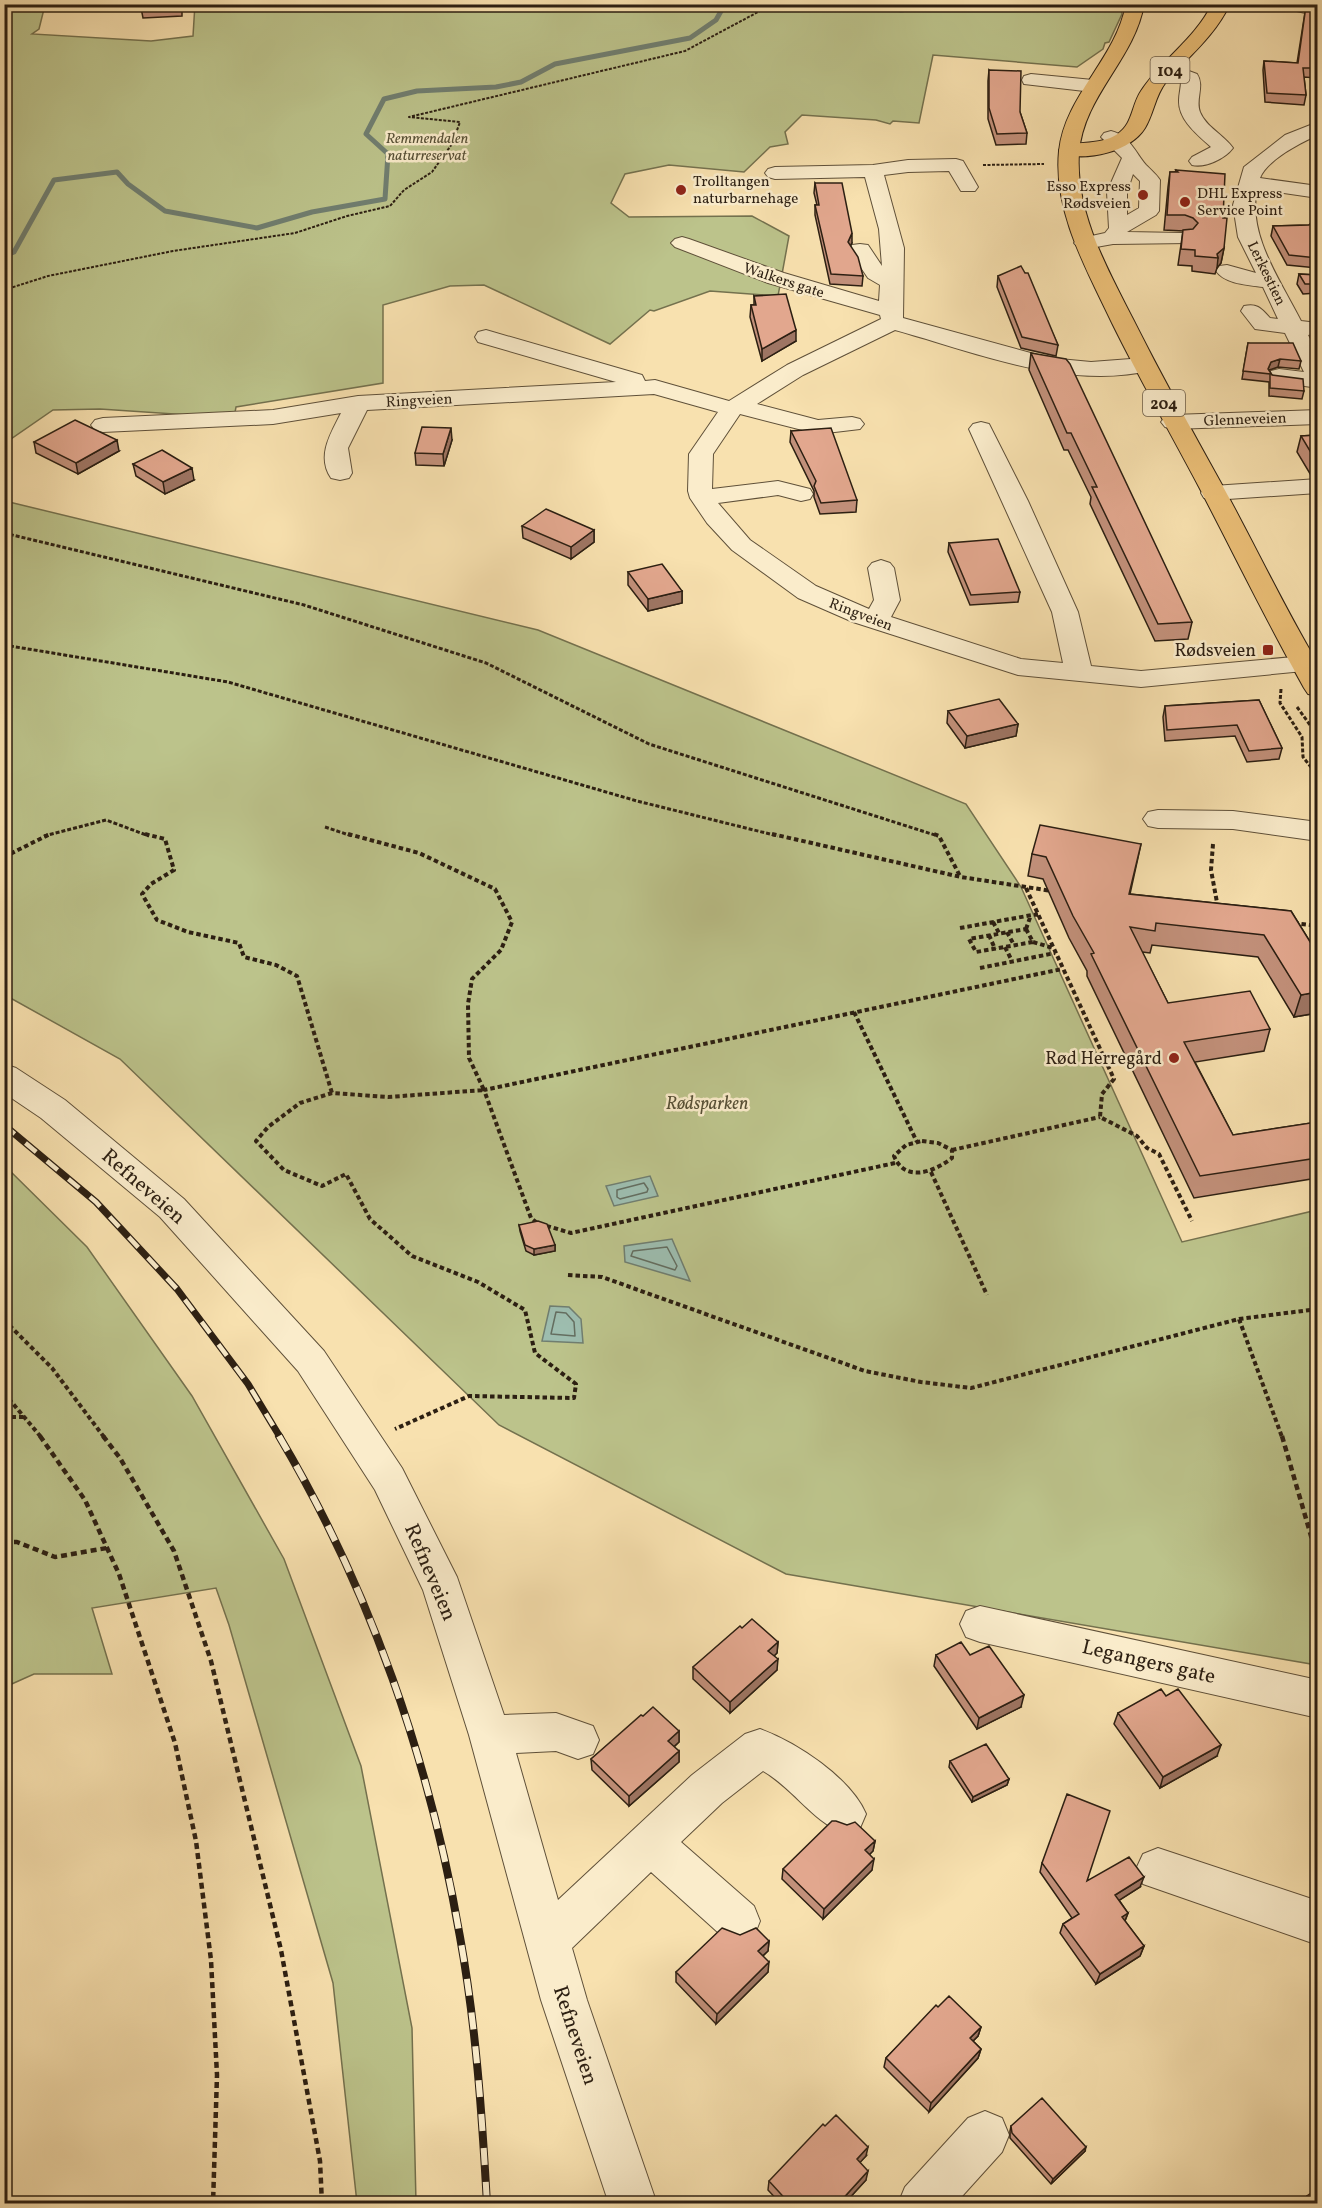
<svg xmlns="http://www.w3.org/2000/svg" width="1322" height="2208" font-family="Vollkorn,serif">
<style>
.green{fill:#bcc38b;stroke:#74714e;stroke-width:1.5}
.water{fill:#9dbdaf;stroke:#707e70;stroke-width:1.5}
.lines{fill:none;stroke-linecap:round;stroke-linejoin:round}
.shore{stroke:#646e60;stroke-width:1.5}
.stream{stroke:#707e70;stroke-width:5}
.minor-casing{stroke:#5f5039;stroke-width:2}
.major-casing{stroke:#2c1f12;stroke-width:2}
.highway-casing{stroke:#2c1f12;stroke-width:2}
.path-far3{stroke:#2c1f12;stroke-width:2;stroke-dasharray:3 1.5;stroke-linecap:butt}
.path-far2{stroke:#2c1f12;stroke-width:3;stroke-dasharray:4 2;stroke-linecap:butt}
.path-far1{stroke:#2c1f12;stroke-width:4;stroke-dasharray:4.5 3;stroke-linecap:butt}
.path{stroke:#2c1f12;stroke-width:4.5;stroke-dasharray:6 4;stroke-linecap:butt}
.minor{fill:#faeccb;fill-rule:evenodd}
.major{fill:#ecc078;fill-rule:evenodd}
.highway{fill:#ecc078;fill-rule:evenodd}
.rail-far1-casing{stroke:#2c1f12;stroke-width:7}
.rail-casing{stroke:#2c1f12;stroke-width:8}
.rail-far1{stroke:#faeccb;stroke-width:4.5;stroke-dasharray:14;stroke-linecap:butt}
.rail{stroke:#faeccb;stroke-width:6;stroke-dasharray:17;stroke-linecap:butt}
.wall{fill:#c2907a;stroke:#2c1f12;stroke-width:1.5}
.shaded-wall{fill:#9e7563;stroke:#2c1f12;stroke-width:1.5}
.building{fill:#e2a78e;stroke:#2c1f12;stroke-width:1.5}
.poi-dot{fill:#8f2418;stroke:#faeccb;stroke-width:2}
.labels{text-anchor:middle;stroke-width:5;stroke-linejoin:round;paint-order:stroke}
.far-park-label{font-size:15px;font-style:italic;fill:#575036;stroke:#faeccb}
.far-poi-label{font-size:15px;fill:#2c1f12;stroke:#faeccb;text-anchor:start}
.far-street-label{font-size:15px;fill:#2c1f12;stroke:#faeccb}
.shield{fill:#faeccb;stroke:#6a5c4a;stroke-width:1.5}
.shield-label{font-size:16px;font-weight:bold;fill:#2c1f12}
.poi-label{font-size:18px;fill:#2c1f12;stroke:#faeccb;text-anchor:end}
.park-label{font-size:18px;font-style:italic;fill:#575036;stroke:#faeccb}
.near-street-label{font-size:21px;fill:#2c1f12;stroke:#faeccb}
</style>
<rect width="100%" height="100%" fill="#f8e1af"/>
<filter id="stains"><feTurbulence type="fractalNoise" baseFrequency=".00333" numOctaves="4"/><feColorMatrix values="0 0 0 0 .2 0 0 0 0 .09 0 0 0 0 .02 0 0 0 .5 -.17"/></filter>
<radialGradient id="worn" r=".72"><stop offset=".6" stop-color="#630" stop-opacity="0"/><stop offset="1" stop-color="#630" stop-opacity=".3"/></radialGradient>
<path class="green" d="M 195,4 L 1121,5 L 1122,14 L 1109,42 L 1105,43 L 1103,49 L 1077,67 L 933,55 L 919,123 L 893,121 L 890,124 L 876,120 L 802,115 L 785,132 L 788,144 L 770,147 L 744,172 L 669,165 L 625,174 L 611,203 L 629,217 L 752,216 L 789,236 L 778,296 L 710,291 L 654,311 L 650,310 L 610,344 L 484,285 L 450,286 L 383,305 L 383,383 L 236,407 L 234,418 L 100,409 L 53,410 L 5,443 L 5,5 L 45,5 L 39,29 L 32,34 L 151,41 L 193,36 Z
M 5,501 L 538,630 L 966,804 L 1021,887 L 1182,1242 L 1317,1210 L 1317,1665 L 786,1574 L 499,1425 L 120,1059 L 5,995 Z
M 5,1166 L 87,1247 L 192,1396 L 284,1559 L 361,1766 L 412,2028 L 416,2203 L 357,2203 L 333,1983 L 229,1625 L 216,1588 L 92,1608 L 112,1674 L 34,1674 L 5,1687 Z"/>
<path class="water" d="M 650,1176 L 658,1196 L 614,1206 L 606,1186 Z
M 672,1239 L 690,1281 L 625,1262 L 624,1246 Z
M 550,1306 L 569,1307 L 581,1319 L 583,1343 L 542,1341 Z"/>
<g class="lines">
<path class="shore" d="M 644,1183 L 648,1189 L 647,1192 L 620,1199 L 617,1197 L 617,1190 Z
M 667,1247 L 677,1266 L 675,1270 L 631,1256 L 633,1251 Z
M 556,1312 L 566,1313 L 574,1322 L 575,1336 L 551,1334 Z"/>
<path class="stream" d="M 890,4 L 901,10 L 944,4
M 4,256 L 14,252 L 54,180 L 117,172 L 128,184 L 165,211 L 257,228 L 312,212 L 385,199 L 388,154 L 366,134 L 384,99 L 417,91 L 496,87 L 521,82 L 555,64 L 690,38 L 716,20 L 725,4"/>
<g class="minor-casing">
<path id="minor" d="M 1281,4 L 1318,5 L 1318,16 L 1284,8 Z
M 1170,64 L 1197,74 C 1205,86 1195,99 1200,112 C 1206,127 1224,135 1233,148 C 1225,159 1205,168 1192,165 L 1189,161 L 1192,157 L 1211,147 C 1198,135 1178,120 1179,100 C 1179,94 1181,88 1181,81 L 1163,74 L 1161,70 L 1163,66 Z
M 1031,74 L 1093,80 L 1100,82 L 1103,86 L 1100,90 L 1093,92 L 1024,84 L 1022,80 L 1024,76 Z
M 1318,122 L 1318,135 C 1300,143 1267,160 1260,178 L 1318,186 L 1318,198 L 1257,189 C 1247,235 1281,281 1301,321 L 1318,323 L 1318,333 L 1308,335 L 1318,354 L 1318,388 L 1271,381 L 1268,376 L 1271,371 L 1279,369 L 1304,372 L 1285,333 L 1255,329 L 1241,311 L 1244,306 C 1257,303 1261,308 1270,318 L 1278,319 L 1263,287 C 1248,285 1225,284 1216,271 L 1219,266 L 1227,265 L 1256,273 L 1238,237 L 1233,205 L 1244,167 L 1285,135 Z
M 1111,131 C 1130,136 1135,152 1146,165 C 1151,170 1156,174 1160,180 L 1159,211 L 1156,215 L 1127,232 L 1182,233 L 1189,235 L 1193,239 L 1189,243 L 1113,244 L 1085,249 L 1078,247 L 1074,243 L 1078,239 L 1105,233 L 1109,228 L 1107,192 L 1122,158 L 1101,137 L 1104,133 ZM 1133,174 L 1140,181 L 1139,208 L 1127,215 L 1127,192 Z
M 956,159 L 963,161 L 978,187 L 975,191 L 961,191 L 949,171 L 908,172 L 884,175 L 904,248 L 903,318 L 1049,358 L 1091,362 L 1144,358 L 1152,360 L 1155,365 L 1152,370 C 1068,391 975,352 895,330 L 803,375 L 757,404 L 818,420 L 852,417 L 860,419 L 864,424 L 860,429 L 818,434 L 740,414 L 713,454 L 712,489 L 778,481 L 810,489 L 813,494 L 810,499 L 801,501 L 778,495 L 718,503 L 750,540 L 816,586 L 869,609 L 874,600 L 868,568 L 872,563 L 881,560 L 890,563 L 894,568 L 900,600 L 891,617 L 1021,659 L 1063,663 L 1052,612 L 969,429 L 973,424 L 981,422 L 989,424 L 1028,501 L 1078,612 L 1091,666 L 1141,671 L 1304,656 L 1314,658 L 1317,664 L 1314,670 L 1141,687 L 1018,675 L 853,622 L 798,598 L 732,550 L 707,523 L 690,498 L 688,491 L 689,454 L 718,412 L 654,394 L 367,410 L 348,448 L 352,473 L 349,478 L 340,480 L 331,478 C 316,456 331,433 341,413 L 273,424 L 103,432 L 95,430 L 91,425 L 95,420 L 103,418 L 273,410 L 358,396 L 616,382 L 478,342 L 475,337 L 478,332 L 486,330 L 642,375 L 645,381 L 655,380 L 729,401 L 787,365 L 881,319 L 880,315 L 768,283 L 675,247 L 671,243 L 675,239 L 682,237 L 689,239 L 784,273 L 879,301 L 880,285 L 868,278 L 849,250 L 852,245 L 860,244 L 868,245 L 882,266 L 879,229 L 865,177 L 775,179 L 768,177 L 765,173 L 768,169 L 775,167 L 873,165 L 908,160 Z
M 1318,410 L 1318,424 L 1173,429 L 1165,427 L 1161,422 L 1165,417 L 1173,415 Z
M 1318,479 L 1318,493 L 1213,500 L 1204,498 L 1201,493 L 1204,488 L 1213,486 Z
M 1158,810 L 1233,811 L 1318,822 L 1318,841 L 1233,829 L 1158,828 L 1148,826 L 1143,819 L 1148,812 Z
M 4,1064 L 16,1068 L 65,1100 L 184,1199 L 324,1351 L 402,1468 L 457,1577 L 504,1715 L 556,1713 L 593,1726 L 599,1740 L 593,1754 L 578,1759 L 556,1751 L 516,1753 L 558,1900 L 692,1775 L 745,1734 L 760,1729 C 796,1742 851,1778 866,1814 L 860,1828 L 845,1834 C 813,1822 793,1788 763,1771 L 722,1803 L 681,1842 L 754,1906 L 760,1921 L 754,1936 L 738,1943 L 722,1936 L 651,1872 L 572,1948 L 587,2000 L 657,2204 L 609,2204 L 541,2000 L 469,1735 L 423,1590 L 375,1490 L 298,1371 L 160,1217 L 41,1118 L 4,1093 Z
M 980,1606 L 1318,1680 L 1318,1718 L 980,1642 L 966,1637 L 960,1624 L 966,1611 Z
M 1158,1848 L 1318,1901 L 1318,1945 L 1143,1884 L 1136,1869 L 1143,1854 Z
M 985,2111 L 1002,2118 L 1009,2135 L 1002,2152 L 955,2204 L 898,2204 L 905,2187 L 968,2118 Z"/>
</g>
<g class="major-casing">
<path id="major" d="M 1212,4 L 1230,4 C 1214,37 1189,56 1166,82 C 1155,96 1154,113 1145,128 C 1130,152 1088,161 1062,154 L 1059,150 L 1062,146 C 1080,141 1099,145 1116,135 C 1133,125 1131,106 1141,91 C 1162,59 1195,39 1212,4 Z"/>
</g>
<g class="highway-casing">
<path id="highway" d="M 1126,4 L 1144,4 C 1135,59 1083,96 1079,153 C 1075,212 1107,268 1133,319 C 1161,375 1191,429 1221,483 C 1254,543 1283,605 1318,664 L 1318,696 L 1308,694 L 1304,688 C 1267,622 1234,554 1199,487 C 1170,432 1139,378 1112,323 C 1087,270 1053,212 1059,151 C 1065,95 1116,59 1126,4 Z"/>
</g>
<path class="path-far3" d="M 983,165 L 1044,164
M 4,290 L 48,276 L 173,251 L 295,233 L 347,216 L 390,206 L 404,190 L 432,172 L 452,144 L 460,122 L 409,117 L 685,51 L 773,4"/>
<path class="path-far2" d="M 4,533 L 304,605 L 486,663 L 649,744 L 938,836
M 4,645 L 228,682 L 637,801 L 778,836
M 1281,689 L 1280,703 L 1302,737 L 1303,757 L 1318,776
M 1297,707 L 1318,736
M 325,827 L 352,836
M 44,836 L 106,820 L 149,836"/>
<path class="path-far1" d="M 145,834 L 165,839 L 174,870 L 151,884 L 142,894 L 157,920 L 188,932 L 239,943 L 244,957 L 276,965 L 297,976 L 332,1093
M 348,834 L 419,853 L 495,889 L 512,922 L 501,950 L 472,979 L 468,1004 L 469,1058 L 484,1090 L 388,1097 L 332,1093 L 300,1103 L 268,1127 L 256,1141 L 284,1170 L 322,1186 L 346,1174 L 370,1219 L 412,1256 L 478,1282 L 525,1310 L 535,1353 L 576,1384 L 574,1398 L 469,1396 L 395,1429
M 772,834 L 961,877 L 1052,891
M 934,834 L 939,836 L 960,876
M 1213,844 L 1211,870 L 1218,908
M 4,857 L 50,834
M 1026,888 L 1114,1079 L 1102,1094 L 1100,1117 L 1137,1136 L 1147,1148 L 1159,1154 L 1192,1221
M 993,922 L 999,933
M 1294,923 L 1318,926
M 960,928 L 1038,914
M 1026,929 L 1031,915
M 1026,929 L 1033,942 L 976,952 L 969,939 Z
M 1007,932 L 1014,945
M 989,935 L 995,949
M 1033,942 L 1053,948
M 1005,947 L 1012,961
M 980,968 L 1055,953
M 854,1012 L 917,1142
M 922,1141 L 938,1143 L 952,1150 L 952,1158 C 934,1172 905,1183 894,1156 L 906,1145 Z
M 952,1150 L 1100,1117
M 895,1163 L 571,1233 L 537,1223 L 531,1218 L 484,1090 L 1062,969
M 931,1172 L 987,1295
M 568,1275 L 602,1277 L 865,1371 L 921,1382 L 971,1388 L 1239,1319 L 1318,1309
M 1239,1319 L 1282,1437
M 4,1320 L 52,1368 L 104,1437
M 4,1393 L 41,1437
M 4,1417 L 25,1417"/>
<path class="path" d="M 40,1436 L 85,1500 L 119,1574 L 175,1743 L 196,1841 L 211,1960 L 217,2075 L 213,2204
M 103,1436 L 120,1458 L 174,1551 L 211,1661 L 281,1950 L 320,2161 L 322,2204
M 1282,1436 L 1318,1560
M 4,1542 L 17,1542 L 55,1557 L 107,1548"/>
<use href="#minor" class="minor"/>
<use href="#major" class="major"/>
<use href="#highway" class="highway"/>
<g class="rail-far1-casing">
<path id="rail-far1" d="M 4,1125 L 96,1202 L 177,1289 L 248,1384 L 280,1437"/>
</g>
<g class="rail-casing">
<path id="rail" d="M 279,1436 C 370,1589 430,1762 460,1937 C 476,2025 482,2115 487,2204"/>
</g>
<use href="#rail-far1" class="rail-far1"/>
<use href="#rail" class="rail"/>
</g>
<path class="wall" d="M 182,4 L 182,16 L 143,18 L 141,8 Z
M 1306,6 L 1317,8 L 1317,78 L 1304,77 L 1306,95 L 1304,105 L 1265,102 L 1263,70 L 1264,61 L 1297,63 Z
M 989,70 L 1020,112 L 1027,133 L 1026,144 L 996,145 L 988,119 L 988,81 Z
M 1176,170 L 1223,218 L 1224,248 L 1221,263 L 1217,268 L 1215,274 L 1192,271 L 1192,266 L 1178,265 L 1183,231 L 1164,230 L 1168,187 L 1170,172 L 1175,172 Z
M 815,183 L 852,243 L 850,245 L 863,276 L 862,286 L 830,284 L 815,215 L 815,205 L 817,205 L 814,193 Z
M 1317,221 L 1317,268 L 1287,265 L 1271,236 L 1273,226 L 1309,225 Z
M 1025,273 L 1058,345 L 1056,356 L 1021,348 L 997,287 L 998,276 Z
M 1299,274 L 1317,275 L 1317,293 L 1303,294 L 1297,284 Z
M 754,296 L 796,341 L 762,361 L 750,317 L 751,305 L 754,305 Z
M 1248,343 L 1301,361 L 1299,369 L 1278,367 L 1269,370 L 1272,375 L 1304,391 L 1302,399 L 1269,396 L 1269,382 L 1242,379 Z
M 1031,353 L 1192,622 L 1188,639 L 1155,641 L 1090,504 L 1091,497 L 1068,450 L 1064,450 L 1029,370 Z
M 791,431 L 857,500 L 856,512 L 820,514 L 814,497 L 814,491 L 790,442 Z
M 1317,435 L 1317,477 L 1312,477 L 1297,452 L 1301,436 Z
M 452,440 L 444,466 L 416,465 L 415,453 Z
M 34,442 L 119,451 L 78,474 L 36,453 Z
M 133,464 L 194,480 L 165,494 L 136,476 Z
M 522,526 L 594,530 L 594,542 L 571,559 L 523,538 Z
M 949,543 L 1020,592 L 1018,602 L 970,605 L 948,552 Z
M 628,572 L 682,591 L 682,603 L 648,611 L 628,585 Z
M 1259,700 L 1282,748 L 1279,759 L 1247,762 L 1235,736 L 1165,741 L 1163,717 L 1165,706 Z
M 948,711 L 1018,724 L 1016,736 L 965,748 L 947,723 Z
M 1141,844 L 1130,894 L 1291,911 L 1317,953 L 1317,1013 L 1294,1017 L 1258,957 L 1152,945 L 1150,953 L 1142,952 L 1168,1003 L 1270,1029 L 1264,1051 L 1195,1062 L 1233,1135 L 1317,1122 L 1317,1178 L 1194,1198 L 1087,976 L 1087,971 L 1069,938 L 1043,879 L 1028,876 L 1032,854 Z
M 519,1225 L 555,1245 L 555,1251 L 534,1255 L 526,1251 L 520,1231 Z
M 742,1628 L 778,1642 L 777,1653 L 774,1656 L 777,1670 L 730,1713 L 693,1679 L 693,1667 Z
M 936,1655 L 1021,1707 L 977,1729 L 934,1666 Z
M 1118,1713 L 1217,1756 L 1160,1788 L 1114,1724 Z
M 643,1716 L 679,1731 L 679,1742 L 674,1747 L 679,1751 L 679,1762 L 629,1806 L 592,1770 L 591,1759 Z
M 950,1761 L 1009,1779 L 1007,1785 L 972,1802 L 949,1767 Z
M 875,1841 L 873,1851 L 869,1855 L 872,1870 L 823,1919 L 782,1879 L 783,1869 Z
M 1042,1863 L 1087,1881 L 1140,1887 L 1119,1900 L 1128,1913 L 1125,1921 L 1144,1946 L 1140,1956 L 1096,1984 L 1060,1933 L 1063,1924 L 1072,1918 L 1040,1872 Z
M 740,1935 L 769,1941 L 768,1951 L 763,1956 L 768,1972 L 716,2024 L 676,1982 L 676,1972 Z
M 938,2007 L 981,2027 L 978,2036 L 973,2041 L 981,2049 L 978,2058 L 929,2112 L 884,2067 L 886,2058 Z
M 1011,2126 L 1085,2151 L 1051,2184 L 1010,2138 L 1010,2131 Z
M 866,2156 L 860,2162 L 866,2180 L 844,2204 L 781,2204 L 768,2190 L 769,2181 Z
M 1307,2196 L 1317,2204 L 1302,2204 Z"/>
<path class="shaded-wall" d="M 852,233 L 852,243 L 847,251 L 848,242 Z
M 1224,248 L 1221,263 L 1217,268 L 1218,258 L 1217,254 Z
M 796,330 L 796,341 L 762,361 L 762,349 Z
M 1280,359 L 1278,367 L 1269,370 L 1268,369 L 1271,362 Z
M 451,428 L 452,440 L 444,466 L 443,454 Z
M 117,440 L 119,451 L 78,474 L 76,463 Z
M 192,468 L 194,480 L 165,494 L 163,482 Z
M 594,530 L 594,542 L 571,559 L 571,547 Z
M 682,591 L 682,603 L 648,611 L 648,599 Z
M 1018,724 L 1016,736 L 965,748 L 967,736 Z
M 1317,992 L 1317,1013 L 1294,1017 L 1301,995 Z
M 555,1245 L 555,1251 L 534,1255 L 534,1249 Z
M 778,1642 L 777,1653 L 768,1662 L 768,1651 Z
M 778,1659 L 777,1670 L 730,1713 L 730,1702 Z
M 1024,1695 L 1021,1707 L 977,1729 L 979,1718 Z
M 679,1731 L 679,1742 L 668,1752 L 668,1741 Z
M 1221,1745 L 1217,1756 L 1160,1788 L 1163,1777 Z
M 679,1751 L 679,1762 L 629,1806 L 629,1796 Z
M 1009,1779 L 1007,1785 L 972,1802 L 973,1797 Z
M 875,1841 L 873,1851 L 863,1861 L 865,1850 Z
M 874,1859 L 872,1870 L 823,1919 L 824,1909 Z
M 1144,1877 L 1140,1887 L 1112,1905 L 1115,1895 Z
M 1128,1913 L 1124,1923 L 1122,1917 Z
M 769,1941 L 768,1951 L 757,1961 L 758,1951 Z
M 1144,1946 L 1140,1956 L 1096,1984 L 1100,1974 Z
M 769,1962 L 768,1972 L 716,2024 L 717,2014 Z
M 981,2027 L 978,2036 L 967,2047 L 970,2038 Z
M 981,2049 L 978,2058 L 929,2112 L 931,2103 Z
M 868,2147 L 866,2156 L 855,2168 L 857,2159 Z
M 1086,2147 L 1085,2151 L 1051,2184 L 1053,2179 Z
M 868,2171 L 866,2180 L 844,2204 L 838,2204 Z"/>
<path class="building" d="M 141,4 L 181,4 L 181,6 L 141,8 Z
M 1306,6 L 1317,8 L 1317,68 L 1303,68 L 1306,95 L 1267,93 L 1264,61 L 1298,63 Z
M 989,70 L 1021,71 L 1020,112 L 1027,133 L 997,134 L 989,108 Z
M 1176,170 L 1225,174 L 1223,218 L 1227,218 L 1224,248 L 1217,254 L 1218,258 L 1195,256 L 1195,250 L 1181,249 L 1183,230 L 1193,229 L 1198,223 L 1193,218 L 1185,215 L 1167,215 L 1170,172 L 1178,172 Z
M 815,183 L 842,183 L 852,233 L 848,242 L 858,257 L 863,276 L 831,274 L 815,205 L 819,205 Z
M 1313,221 L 1317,221 L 1317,258 L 1289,255 L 1273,226 L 1309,225 Z
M 1021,266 L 1025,273 L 1028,273 L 1058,345 L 1022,337 L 998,276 Z
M 1299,274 L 1317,275 L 1317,284 L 1305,284 Z
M 786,294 L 796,330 L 762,349 L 751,305 L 756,305 L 754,296 Z
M 1248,343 L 1293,343 L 1301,361 L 1280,359 L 1271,362 L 1268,369 L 1272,375 L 1303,379 L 1304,391 L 1270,388 L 1270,374 L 1243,371 Z
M 1031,353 L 1066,359 L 1070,364 L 1192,622 L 1158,624 L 1092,487 L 1097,487 L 1071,433 L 1067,433 Z
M 75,420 L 117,440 L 76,463 L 34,442 Z
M 422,427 L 451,428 L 443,454 L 415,453 Z
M 831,428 L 857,500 L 821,503 L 814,486 L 816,481 L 791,431 Z
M 1317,435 L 1317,461 L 1316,461 L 1301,436 Z
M 162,450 L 192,468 L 163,482 L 133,464 Z
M 546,509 L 594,530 L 571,547 L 522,526 Z
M 998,539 L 1020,592 L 971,595 L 949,543 Z
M 662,564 L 682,591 L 648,599 L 628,572 Z
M 999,699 L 1018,724 L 967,736 L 948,711 Z
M 1259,700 L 1282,748 L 1249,751 L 1237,725 L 1167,730 L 1165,706 Z
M 1040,825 L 1141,844 L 1129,894 L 1291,911 L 1317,953 L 1317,992 L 1301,995 L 1264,935 L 1156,923 L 1155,931 L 1130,927 L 1168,1003 L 1250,991 L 1270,1029 L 1184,1042 L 1233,1135 L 1317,1122 L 1317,1158 L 1200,1176 L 1091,954 L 1094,953 L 1073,916 L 1046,857 L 1032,854 Z
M 538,1221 L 547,1224 L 555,1245 L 534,1249 L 525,1245 L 519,1225 Z
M 752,1619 L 778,1642 L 768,1651 L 778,1659 L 730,1702 L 693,1667 L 740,1626 L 742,1628 Z
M 961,1642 L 970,1655 L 989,1646 L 1024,1695 L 979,1718 L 936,1655 Z
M 1161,1689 L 1166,1696 L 1178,1689 L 1221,1745 L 1163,1777 L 1118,1713 Z
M 653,1707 L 679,1731 L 668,1741 L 679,1751 L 629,1796 L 591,1759 L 641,1715 L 643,1716 Z
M 986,1744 L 1009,1779 L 973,1797 L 950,1761 Z
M 1067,1794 L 1110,1811 L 1087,1881 L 1129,1857 L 1144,1877 L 1115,1895 L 1128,1913 L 1122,1917 L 1144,1946 L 1100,1974 L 1063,1924 L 1079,1914 L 1042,1863 Z
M 832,1821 L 836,1821 L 847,1825 L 855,1822 L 875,1841 L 865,1850 L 874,1859 L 824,1909 L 783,1869 Z
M 722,1928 L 740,1935 L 756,1928 L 769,1941 L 758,1951 L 769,1962 L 717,2014 L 676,1972 Z
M 949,1996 L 981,2027 L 970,2038 L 981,2049 L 931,2103 L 886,2058 L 936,2005 L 938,2007 Z
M 1042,2098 L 1086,2147 L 1053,2179 L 1012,2133 L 1011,2126 Z
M 836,2115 L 868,2147 L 857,2159 L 868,2171 L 838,2204 L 790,2204 L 769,2181 L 823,2124 L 825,2126 Z
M 1317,2189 L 1317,2204 L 1313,2204 L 1307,2196 Z"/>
<g class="poi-dot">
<circle cx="681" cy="190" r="6"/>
<circle cx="1143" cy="195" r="6"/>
<circle cx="1185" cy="202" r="6"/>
<rect x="1262" y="644" width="12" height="12" rx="3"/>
<circle cx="1174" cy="1058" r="6"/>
</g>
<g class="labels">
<g class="far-park-label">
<text x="427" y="143">Remmendalen<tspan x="427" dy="17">naturreservat</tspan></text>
</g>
<g class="far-poi-label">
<text x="693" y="186">Trolltangen<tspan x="693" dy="17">naturbarnehage</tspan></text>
<text x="1131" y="191" text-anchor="end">Esso Express<tspan x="1131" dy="17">Rødsveien</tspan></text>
<text x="1197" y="198">DHL Express<tspan x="1197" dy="17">Service Point</tspan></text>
</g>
<g class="far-street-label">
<text transform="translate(1267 273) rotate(64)" y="5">Lerkestien</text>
<text transform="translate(784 280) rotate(18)" y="5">Walkers gate</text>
<text transform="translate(419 400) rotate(-3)" y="5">Ringveien</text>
<text transform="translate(1245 419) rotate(-2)" y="5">Glenneveien</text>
<text transform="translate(861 614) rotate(21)" y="5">Ringveien</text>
</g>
<g class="shield">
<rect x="1150.5" y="57" width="39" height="26" rx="4.5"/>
<rect x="1143" y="390" width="42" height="26" rx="4.5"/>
</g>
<g class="shield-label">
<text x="1170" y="76">104</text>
<text x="1164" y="409">204</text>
</g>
<g class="poi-label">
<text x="1256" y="656">Rødsveien</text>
<text x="1162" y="1064">Rød Herregård</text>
</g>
<g class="park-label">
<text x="707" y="1109">Rødsparken</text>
</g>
<g class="near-street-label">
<text transform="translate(144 1186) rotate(41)" y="7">Refneveien</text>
<text transform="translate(431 1572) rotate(67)" y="7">Refneveien</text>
<text transform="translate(1149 1661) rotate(13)" y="7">Legangers gate</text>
<text transform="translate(576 2035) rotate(72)" y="7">Refneveien</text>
</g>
</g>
<rect width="1322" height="2208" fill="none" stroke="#f8e1af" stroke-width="24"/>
<rect x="6" y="6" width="1310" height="2196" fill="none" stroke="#2c1f12" stroke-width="3"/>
<rect x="12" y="12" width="1298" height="2184" fill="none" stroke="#2c1f12" stroke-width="1.5"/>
<rect width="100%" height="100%" filter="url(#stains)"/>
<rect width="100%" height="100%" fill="url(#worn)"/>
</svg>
